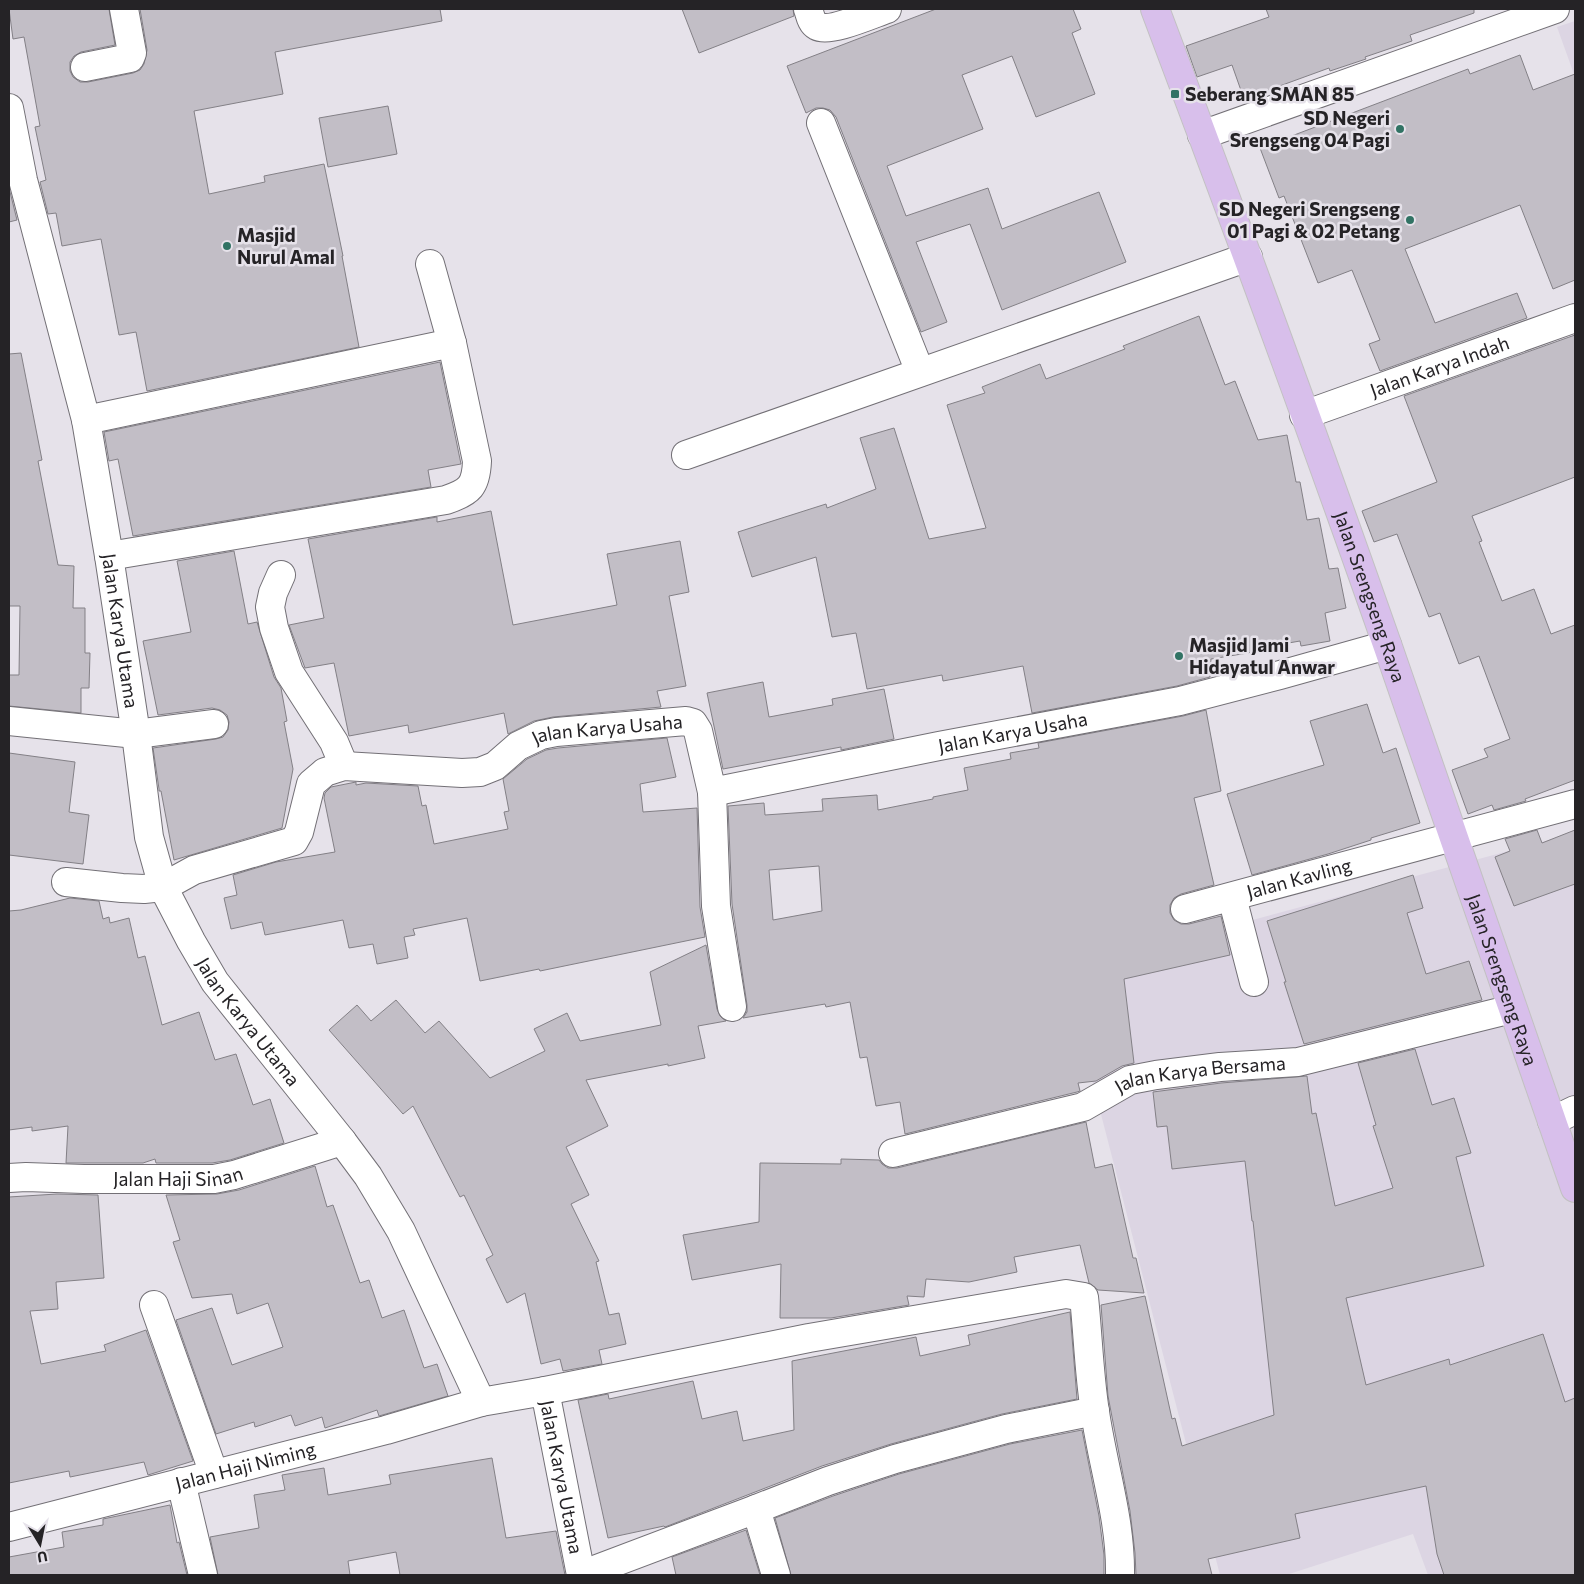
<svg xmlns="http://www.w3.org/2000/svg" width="1584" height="1584" font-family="Commissioner,sans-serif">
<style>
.built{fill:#dcd5e3}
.building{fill:#c2bec6;stroke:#838086;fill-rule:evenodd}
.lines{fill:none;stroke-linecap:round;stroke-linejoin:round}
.minor-casing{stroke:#737076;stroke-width:30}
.major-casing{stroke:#c2c1c2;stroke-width:30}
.minor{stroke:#fff;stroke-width:28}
.major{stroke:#d8bfeb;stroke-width:28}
.poi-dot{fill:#317364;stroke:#e6e2ea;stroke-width:2}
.labels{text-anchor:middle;stroke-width:5;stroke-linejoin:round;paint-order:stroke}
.poi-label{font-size:19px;font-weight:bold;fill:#252326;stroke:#e6e2ea;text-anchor:start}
.street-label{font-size:19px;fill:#252326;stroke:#e6e2ea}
</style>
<rect width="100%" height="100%" fill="#e6e2ea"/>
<path class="built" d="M 1575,21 L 1575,77 L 1557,27 Z
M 1575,833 L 1575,1575 L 1428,1575 L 1413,1534 L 1286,1575 L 1220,1575 L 1064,971 Z"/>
<path class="building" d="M 9,9 L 109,9 L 115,45 L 81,52 L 74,56 L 70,62 L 70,71 L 73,77 L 80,82 L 88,82 L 133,73 L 140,70 L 144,64 L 147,50 L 140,9 L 440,9 L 442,21 L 275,52 L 283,94 L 194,111 L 209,194 L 265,182 L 264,176 L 324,164 L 343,256 L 342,256 L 359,347 L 147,391 L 136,332 L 119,335 L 101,239 L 62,246 L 56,213 L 48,214 L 40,182 L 46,180 L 35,127 L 40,126 L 24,37 L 13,39 Z
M 682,9 L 793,9 L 794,16 L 699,53 Z
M 936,9 L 1073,9 L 1081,29 L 1072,33 L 1095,94 L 1036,117 L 1012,56 L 962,75 L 983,129 L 887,166 L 906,216 L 988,188 L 1002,229 L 1099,192 L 1126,262 L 1002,310 L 970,224 L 916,242 L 947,322 L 921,332 L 836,117 L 830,110 L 823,108 L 816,108 L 806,113 L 787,66 Z
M 1266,9 L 1474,9 L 1474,13 L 1410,35 L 1412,41 L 1365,57 L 1366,59 L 1330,71 L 1329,68 L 1244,99 L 1232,65 L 1197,77 L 1186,46 L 1269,17 Z
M 1520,55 L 1533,90 L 1575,74 L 1575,280 L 1553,289 L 1520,205 L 1405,249 L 1435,323 L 1517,293 L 1527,318 L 1380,371 L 1369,344 L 1380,340 L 1352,270 L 1318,283 L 1284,196 L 1279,198 L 1260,148 L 1468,69 L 1470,74 Z
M 388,106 L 397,154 L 328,167 L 319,118 Z
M 9,188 L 17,220 L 9,222 Z
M 1199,316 L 1225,385 L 1235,381 L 1258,440 L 1287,435 L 1296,482 L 1300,482 L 1307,520 L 1319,518 L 1329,569 L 1338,568 L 1346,608 L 1325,613 L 1330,641 L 1301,646 L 1300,641 L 1254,649 L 1254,652 L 1211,659 L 1210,677 L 1177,686 L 1032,713 L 1023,666 L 943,681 L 942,675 L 867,689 L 856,633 L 832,637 L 816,557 L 752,577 L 738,532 L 826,504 L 827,508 L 876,489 L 860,438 L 894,428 L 929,539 L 986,528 L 947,405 L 985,393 L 982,387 L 1040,364 L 1046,379 L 1125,349 L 1123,346 Z
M 1575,335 L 1575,477 L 1472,516 L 1482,541 L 1479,542 L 1502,601 L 1534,589 L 1551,634 L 1575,625 L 1575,780 L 1525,799 L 1526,801 L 1494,810 L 1492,805 L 1468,814 L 1452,770 L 1488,757 L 1484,749 L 1510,739 L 1479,656 L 1459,664 L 1440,613 L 1429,617 L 1397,534 L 1374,542 L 1362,511 L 1437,482 L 1404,396 Z
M 21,353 L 42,460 L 38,461 L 58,565 L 74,566 L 73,608 L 85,608 L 85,653 L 90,653 L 89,688 L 81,688 L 81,713 L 9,706 L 9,675 L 19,675 L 20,606 L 9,606 L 9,354 Z
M 440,362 L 461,464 L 428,470 L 431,487 L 133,536 L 118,459 L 109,461 L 104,432 Z
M 491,511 L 513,625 L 617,605 L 607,554 L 680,541 L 689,592 L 669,596 L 686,686 L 657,691 L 661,707 L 553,717 L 534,721 L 508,734 L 504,713 L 409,733 L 408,725 L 349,736 L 334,663 L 305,668 L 289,625 L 324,618 L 308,539 L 437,517 L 437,522 Z
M 234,551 L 248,624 L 257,622 L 274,677 L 281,688 L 287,721 L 284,722 L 293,769 L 282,828 L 174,860 L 161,791 L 159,791 L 159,789 L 153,748 L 216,739 L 223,737 L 228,730 L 229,722 L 227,715 L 220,710 L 212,708 L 158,715 L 143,641 L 191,632 L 177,561 Z
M 763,682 L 769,717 L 833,705 L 832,699 L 884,689 L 894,739 L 841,750 L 841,747 L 723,769 L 707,693 Z
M 1367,704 L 1383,753 L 1396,748 L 1420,823 L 1371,838 L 1371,840 L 1328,854 L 1252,875 L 1227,794 L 1324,765 L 1310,721 Z
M 1206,710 L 1221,791 L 1194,798 L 1214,885 L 1181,894 L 1174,898 L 1170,905 L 1170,913 L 1174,920 L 1181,924 L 1189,924 L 1221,916 L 1230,955 L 1124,979 L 1134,1063 L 1122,1066 L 1096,1081 L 1078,1083 L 1080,1091 L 1077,1092 L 905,1134 L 900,1102 L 876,1106 L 867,1057 L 860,1058 L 850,1002 L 826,1007 L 825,1004 L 743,1018 L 747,1012 L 747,1005 L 732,904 L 728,806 L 764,803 L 765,815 L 823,811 L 822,799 L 877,795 L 878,810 L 933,799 L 933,797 L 968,790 L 964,768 L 1011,759 L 1010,753 L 1039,748 L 1038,743 L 1183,716 ZM 819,866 L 822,911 L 773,920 L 769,870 Z
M 667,738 L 676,777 L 640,784 L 643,812 L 697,808 L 700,907 L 705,937 L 540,971 L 539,969 L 480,981 L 467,918 L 413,929 L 415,935 L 404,937 L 408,958 L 377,964 L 373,944 L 349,948 L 343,920 L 265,935 L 262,922 L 231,929 L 224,898 L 237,895 L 233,875 L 276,862 L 335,852 L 324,798 L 325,793 L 331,787 L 356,782 L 356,785 L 366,783 L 418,786 L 422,806 L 426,805 L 434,844 L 508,829 L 504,812 L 509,811 L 503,779 L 527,759 L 546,750 L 558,748 Z
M 9,753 L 75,762 L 69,812 L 89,815 L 83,864 L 9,855 Z
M 1537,830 L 1542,843 L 1575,830 L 1575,884 L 1514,906 L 1495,857 L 1510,851 L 1505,839 Z
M 1413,875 L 1423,908 L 1407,913 L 1426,974 L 1469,961 L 1482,1000 L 1304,1044 L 1284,982 L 1286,982 L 1267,921 Z
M 70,898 L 99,901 L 103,919 L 109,917 L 110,923 L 129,918 L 138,958 L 145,956 L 162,1025 L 199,1012 L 215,1060 L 236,1054 L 253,1105 L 270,1099 L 284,1143 L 230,1160 L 212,1163 L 156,1163 L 155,1159 L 143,1163 L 66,1163 L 68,1126 L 32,1131 L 32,1127 L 9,1130 L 9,911 L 21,910 Z
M 706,945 L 717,1009 L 720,1016 L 726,1021 L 698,1026 L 705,1058 L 668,1066 L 668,1064 L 586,1080 L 608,1126 L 566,1147 L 589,1195 L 571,1204 L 599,1261 L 596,1262 L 609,1315 L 619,1313 L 626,1344 L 599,1350 L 602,1364 L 563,1371 L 560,1359 L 541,1364 L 525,1293 L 507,1303 L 486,1259 L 493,1255 L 464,1195 L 460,1197 L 413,1106 L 403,1114 L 329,1030 L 357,1005 L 371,1021 L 396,1000 L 425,1033 L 439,1021 L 490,1078 L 545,1051 L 534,1029 L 567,1013 L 580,1041 L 661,1025 L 650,972 Z
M 1415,1049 L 1432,1105 L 1454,1098 L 1471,1153 L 1456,1157 L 1484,1266 L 1346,1298 L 1366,1385 L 1449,1359 L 1450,1365 L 1543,1334 L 1565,1402 L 1575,1398 L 1575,1575 L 1444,1575 L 1437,1554 L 1426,1486 L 1295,1514 L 1300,1538 L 1208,1559 L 1212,1575 L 1136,1575 L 1135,1553 L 1130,1511 L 1108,1396 L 1101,1305 L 1145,1296 L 1172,1419 L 1175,1418 L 1182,1446 L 1274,1415 L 1253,1221 L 1252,1221 L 1245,1161 L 1172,1169 L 1167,1126 L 1157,1127 L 1153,1092 L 1221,1083 L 1307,1076 L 1312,1114 L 1316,1113 L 1335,1206 L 1393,1188 L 1373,1126 L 1376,1125 L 1358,1063 Z
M 1086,1122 L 1095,1168 L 1112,1164 L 1133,1258 L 1136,1258 L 1144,1293 L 1098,1290 L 1089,1283 L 1080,1245 L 1014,1257 L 1017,1272 L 969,1282 L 926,1279 L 924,1297 L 907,1296 L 909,1305 L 831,1318 L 780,1318 L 781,1264 L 692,1280 L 683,1235 L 759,1222 L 760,1163 L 841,1164 L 841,1159 L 879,1160 L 882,1164 L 888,1168 L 897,1168 Z
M 315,1166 L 327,1207 L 333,1205 L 360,1283 L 369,1280 L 382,1318 L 404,1310 L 424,1368 L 437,1364 L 448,1396 L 379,1416 L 377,1410 L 325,1428 L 322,1417 L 295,1426 L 291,1415 L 255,1427 L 254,1422 L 216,1434 L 176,1320 L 212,1308 L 232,1365 L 283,1347 L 268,1303 L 237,1314 L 232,1294 L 192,1298 L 173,1242 L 180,1240 L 166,1195 L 217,1194 L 239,1190 Z
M 57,1194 L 98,1195 L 104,1278 L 56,1282 L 58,1309 L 30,1311 L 41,1364 L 106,1351 L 104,1345 L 146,1330 L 193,1461 L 148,1475 L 144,1462 L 70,1477 L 69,1471 L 9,1483 L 9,1197 Z
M 1070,1312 L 1077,1399 L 1002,1414 L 891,1444 L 822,1466 L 665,1527 L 664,1526 L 608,1538 L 578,1400 L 608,1394 L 609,1399 L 693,1381 L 702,1419 L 737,1411 L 743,1441 L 794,1430 L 792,1361 L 916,1337 L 920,1356 L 970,1345 L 968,1335 Z
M 1082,1430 L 1099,1516 L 1104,1555 L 1104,1575 L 791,1575 L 775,1518 L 833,1496 L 899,1474 L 1010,1444 Z
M 492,1458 L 506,1538 L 556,1531 L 565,1575 L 400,1575 L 396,1552 L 348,1561 L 350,1575 L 218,1575 L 210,1537 L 259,1528 L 254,1495 L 285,1490 L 282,1475 L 324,1468 L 328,1495 L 391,1484 L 389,1475 Z
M 170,1505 L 177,1543 L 179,1542 L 187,1575 L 9,1575 L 9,1557 L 64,1547 L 62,1532 L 103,1525 L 103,1519 Z
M 746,1530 L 760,1575 L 676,1575 L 672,1557 Z"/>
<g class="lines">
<g class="minor-casing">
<g id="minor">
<path d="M 808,9 C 810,14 811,23 817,26 C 830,33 872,14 887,9"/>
<path d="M 85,67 L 130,58 L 132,53 L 124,9"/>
<path id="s1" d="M 9,108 L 23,180 L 86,420 L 109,556 L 136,734 L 149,837 L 163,887 L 191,941 L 215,982 L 342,1141 L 368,1176 L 401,1231 L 481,1402 L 545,1391 L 581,1575"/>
<path d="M 821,123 L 920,372"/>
<path d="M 1202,135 L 1555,9"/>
<path id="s2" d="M 1304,415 L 1575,318"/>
<path d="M 86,420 L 452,343"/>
<path d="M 686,455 L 1248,257"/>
<path d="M 109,556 L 446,500 C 470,492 476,486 477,461 L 452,343 L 430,264"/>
<path d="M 281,575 L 273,593 L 270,607 L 274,628 L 289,672 L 334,742 L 344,766"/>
<path d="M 9,721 L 136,734 L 214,724"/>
<path d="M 712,792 L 716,906 L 732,1007"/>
<path id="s3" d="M 66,882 L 122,888 L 144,889 L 163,887 L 194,870 L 294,841 L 299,832 L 311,784 L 325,772 L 344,766 L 462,773 L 480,772 L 495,766 L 518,746 L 541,735 L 556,732 L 686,721 L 693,723 L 698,731 L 712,792 L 939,746 L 1180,701 L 1280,675 L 1387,645"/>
<path d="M 1232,897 L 1254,982"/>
<path id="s4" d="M 1185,909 L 1575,804"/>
<path d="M 1552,1121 L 1575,1110"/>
<path id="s5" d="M 893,1153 L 1083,1107 L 1130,1080 L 1156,1075 L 1220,1067 L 1298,1062 L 1512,1009"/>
<path id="s6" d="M 9,1178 L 26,1177 L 84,1179 L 214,1179 L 234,1175 L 342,1141"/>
<path d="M 154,1305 L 214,1474"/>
<path d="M 545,1391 L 809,1338 L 1066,1294 L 1084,1297 C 1088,1335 1089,1374 1095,1412 C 1103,1467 1121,1520 1120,1575"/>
<path d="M 181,1482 L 203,1575"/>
<path d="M 756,1509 L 828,1481 L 895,1459 L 1006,1429 L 1095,1411"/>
<path id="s7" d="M 9,1527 L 386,1430 L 481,1402"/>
<path d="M 581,1575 L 756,1509 L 776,1575"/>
</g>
</g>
<g class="major-casing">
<g id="major">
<path id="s8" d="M 1155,9 C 1235,221 1313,433 1388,647 C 1450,827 1511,1008 1575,1188"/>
</g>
</g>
<use href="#minor" class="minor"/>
<use href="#major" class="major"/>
</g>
<g class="poi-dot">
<rect x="1170" y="89" width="10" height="10" rx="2.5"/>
<circle cx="1400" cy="129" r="5"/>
<circle cx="1410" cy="220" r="5"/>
<circle cx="227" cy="246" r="5"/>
<circle cx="1179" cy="656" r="5"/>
</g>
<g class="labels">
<g class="poi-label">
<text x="1185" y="101">Seberang SMAN 85</text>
<text x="1390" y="125" text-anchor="end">SD Negeri<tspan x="1390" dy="22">Srengseng 04 Pagi</tspan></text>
<text x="1400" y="216" text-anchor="end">SD Negeri Srengseng<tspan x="1400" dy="22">01 Pagi &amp; 02 Petang</tspan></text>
<text x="237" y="242">Masjid<tspan x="237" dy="22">Nurul Amal</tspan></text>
<text x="1189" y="652">Masjid Jami<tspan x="1189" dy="22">Hidayatul Anwar</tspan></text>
</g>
<g class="street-label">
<text dy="7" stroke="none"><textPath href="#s2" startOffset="144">Jalan Karya Indah</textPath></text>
<text dy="7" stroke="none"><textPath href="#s8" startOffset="626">Jalan Srengseng Raya</textPath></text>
<text dy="7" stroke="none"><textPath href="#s1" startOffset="535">Jalan Karya Utama</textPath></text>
<text dy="7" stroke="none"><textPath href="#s3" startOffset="610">Jalan Karya Usaha</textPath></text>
<text dy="7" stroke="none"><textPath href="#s3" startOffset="1075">Jalan Karya Usaha</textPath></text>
<text dy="7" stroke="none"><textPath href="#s4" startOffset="118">Jalan Kavling</textPath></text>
<text dy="7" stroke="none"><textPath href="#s8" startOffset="1031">Jalan Srengseng Raya</textPath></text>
<text dy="7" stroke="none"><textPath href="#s1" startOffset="955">Jalan Karya Utama</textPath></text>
<text dy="7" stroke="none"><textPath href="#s5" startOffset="320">Jalan Karya Bersama</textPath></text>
<text dy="7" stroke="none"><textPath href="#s6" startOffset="169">Jalan Haji Sinan</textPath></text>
<text dy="7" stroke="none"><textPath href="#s7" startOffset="244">Jalan Haji Niming</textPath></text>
<text dy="7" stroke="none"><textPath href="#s1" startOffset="1556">Jalan Karya Utama</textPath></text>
</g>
</g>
<rect width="1584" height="1584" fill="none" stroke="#252326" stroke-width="20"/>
<g transform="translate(40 1544) rotate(170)" stroke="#e6e2ea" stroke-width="4" paint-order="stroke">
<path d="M0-4L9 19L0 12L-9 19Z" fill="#252326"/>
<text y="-8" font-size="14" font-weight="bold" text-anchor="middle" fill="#252326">U</text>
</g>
</svg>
